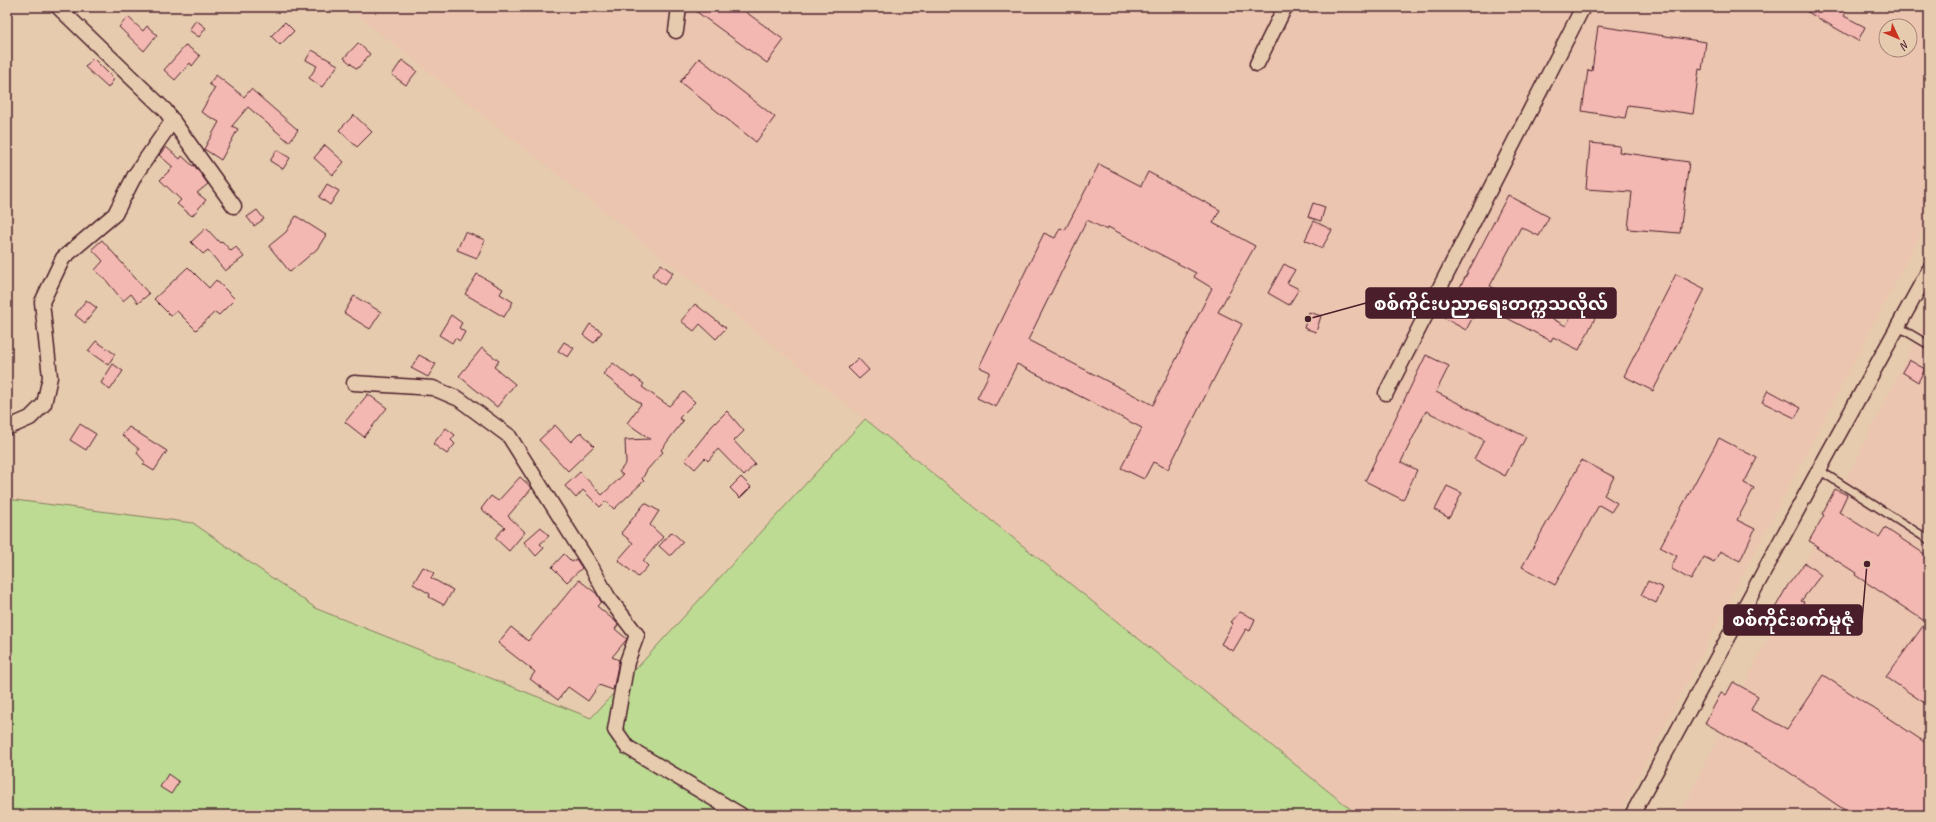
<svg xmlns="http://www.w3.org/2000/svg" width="1936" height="822" font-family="Caveat,'Noto Sans Myanmar',sans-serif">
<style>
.built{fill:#ebc5af;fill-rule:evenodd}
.green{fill:#bddb93;stroke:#847d5f}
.building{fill:#f4b8b2;stroke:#4a1f2b;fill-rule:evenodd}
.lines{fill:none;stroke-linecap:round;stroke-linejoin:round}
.lane-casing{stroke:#4a1f2b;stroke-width:10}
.street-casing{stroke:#4a1f2b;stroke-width:17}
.lane{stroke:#e7cbae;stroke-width:7}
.street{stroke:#e7cbae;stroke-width:14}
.leader{fill:none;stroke:#4a1f2b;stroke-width:1.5}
.callout-dot{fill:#4a1f2b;stroke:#e7cbae;stroke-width:1.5}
.callout{fill:#4a1f2b;stroke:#4a1f2b;stroke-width:1.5}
.callout-label{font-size:18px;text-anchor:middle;font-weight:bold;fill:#fff}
</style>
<rect width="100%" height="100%" fill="#e7cbae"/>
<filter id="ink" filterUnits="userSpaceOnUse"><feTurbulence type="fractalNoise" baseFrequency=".025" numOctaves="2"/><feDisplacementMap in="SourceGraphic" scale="8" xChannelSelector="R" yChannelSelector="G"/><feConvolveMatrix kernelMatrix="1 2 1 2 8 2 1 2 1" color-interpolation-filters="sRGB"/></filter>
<g filter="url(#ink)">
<path class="built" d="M 347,7 L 1929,7 L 1929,218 L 1618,815 L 1358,815 L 865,419 ZM 1886,26 L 1910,26 L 1910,50 L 1886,50 Z
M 1929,312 L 1929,815 L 1680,815 Z"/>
<path class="green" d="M 865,419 L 1358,815 L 7,815 L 7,499 L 193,523 L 317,609 L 591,718 Z"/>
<path class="building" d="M 690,7 L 739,7 L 784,40 L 767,63 Z
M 1799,7 L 1849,7 L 1844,16 L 1865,27 L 1858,41 Z
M 128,17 L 143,31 L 147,26 L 157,35 L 144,51 L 119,27 Z
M 196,20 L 206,28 L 199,37 L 189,30 Z
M 285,22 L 294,31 L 280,45 L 271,36 Z
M 1598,26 L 1706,42 L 1702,70 L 1699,69 L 1693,114 L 1628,105 L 1625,118 L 1582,111 L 1588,70 L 1592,71 Z
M 358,43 L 370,54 L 357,69 L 344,58 Z
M 186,45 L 200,56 L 192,66 L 190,63 L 175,80 L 164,70 Z
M 312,50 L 338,65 L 322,87 L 309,78 L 317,66 L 306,60 Z
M 93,58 L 114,79 L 108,88 L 85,67 Z
M 699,58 L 775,117 L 756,142 L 680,82 Z
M 402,60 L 417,71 L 406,85 L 392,75 Z
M 216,75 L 244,97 L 251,89 L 298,130 L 289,142 L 248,107 L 232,126 L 238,129 L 221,160 L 204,149 L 219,122 L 201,112 L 215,88 L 209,84 Z
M 354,115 L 372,132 L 357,147 L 339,130 Z
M 1590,143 L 1620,146 L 1619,152 L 1689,162 L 1680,233 L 1628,229 L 1632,192 L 1586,189 Z
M 325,145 L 344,162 L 333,175 L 314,158 Z
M 166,147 L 180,159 L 182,156 L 193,166 L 194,165 L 208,184 L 197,193 L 206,200 L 192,216 L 177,204 L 181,200 L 160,180 L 173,167 L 159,155 Z
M 277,150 L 290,158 L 283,169 L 270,161 Z
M 1099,164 L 1141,186 L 1148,172 L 1220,210 L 1213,223 L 1255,246 L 1218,312 L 1242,324 L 1168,469 L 1153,462 L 1144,479 L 1121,468 L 1142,428 L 1017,364 L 996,407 L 977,398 L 990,372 L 979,367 L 1044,233 L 1055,238 L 1060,228 L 1065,230 ZM 1087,220 L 1107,230 L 1108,227 L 1196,273 L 1194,277 L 1212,288 L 1153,405 L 1028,340 Z
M 327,184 L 339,191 L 330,205 L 319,197 Z
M 1508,195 L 1549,217 L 1539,236 L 1521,227 L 1490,286 L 1566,326 L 1576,306 L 1596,316 L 1579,350 L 1553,337 L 1551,341 L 1480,304 L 1466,330 L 1444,318 Z
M 1313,203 L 1325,207 L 1321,221 L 1308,217 Z
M 257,210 L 264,219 L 254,226 L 247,217 Z
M 296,216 L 326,235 L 317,249 L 290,272 L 269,246 L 286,232 Z
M 1314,221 L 1332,230 L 1322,248 L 1305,240 Z
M 206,228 L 220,243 L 222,241 L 231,251 L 236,247 L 244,257 L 225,271 L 208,250 L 203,254 L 191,242 Z
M 465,232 L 485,240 L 477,258 L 457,250 Z
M 102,240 L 149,294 L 138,303 L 131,294 L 123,301 L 105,279 L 95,270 L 103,261 L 92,249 Z
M 661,264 L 673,273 L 664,285 L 652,275 Z
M 1284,264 L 1295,270 L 1287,283 L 1299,289 L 1289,305 L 1268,293 Z
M 188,267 L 209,288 L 216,280 L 235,299 L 219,315 L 215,312 L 196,330 L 177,311 L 171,316 L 154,299 Z
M 477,274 L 503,289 L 500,294 L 513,302 L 504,317 L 465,294 Z
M 1676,274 L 1705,289 L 1653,391 L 1624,376 Z
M 354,296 L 381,312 L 370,329 L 344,313 Z
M 86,300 L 97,308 L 85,323 L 75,315 Z
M 695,304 L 726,328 L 716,339 L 700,324 L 694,331 L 681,321 Z
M 1309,312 L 1321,316 L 1316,332 L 1304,328 Z
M 451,315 L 462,323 L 459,328 L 465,332 L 460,341 L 455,338 L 452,343 L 439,335 Z
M 590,324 L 602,332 L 594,343 L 583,335 Z
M 96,341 L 115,354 L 108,365 L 88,351 Z
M 564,342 L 574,348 L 568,357 L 558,351 Z
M 482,348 L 499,361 L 494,367 L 515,384 L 497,407 L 459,376 Z
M 419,355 L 436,364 L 428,377 L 411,368 Z
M 1426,355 L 1449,366 L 1436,392 L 1526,437 L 1505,476 L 1474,459 L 1484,440 L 1426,411 L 1401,462 L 1417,470 L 1403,500 L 1365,481 Z
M 858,358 L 869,370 L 859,379 L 848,368 Z
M 1909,360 L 1925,369 L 1918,382 L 1902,372 Z
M 613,363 L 632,378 L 633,376 L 644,384 L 642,387 L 669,406 L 684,392 L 695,402 L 679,418 L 683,421 L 661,450 L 663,452 L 647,470 L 642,479 L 644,481 L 614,509 L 606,501 L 600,507 L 583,490 L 576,498 L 565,486 L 580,472 L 602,495 L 623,475 L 619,472 L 626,463 L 625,440 L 650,439 L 627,423 L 641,404 L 603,374 Z
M 113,364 L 123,371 L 110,390 L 101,383 Z
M 1768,390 L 1801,408 L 1795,418 L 1762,402 Z
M 368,394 L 387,408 L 364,437 L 345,422 Z
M 727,411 L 744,431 L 734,441 L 755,464 L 744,476 L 718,449 L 708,461 L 705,458 L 695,469 L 685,460 L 712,426 Z
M 80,424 L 96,434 L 86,450 L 70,440 Z
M 555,425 L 571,442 L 581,432 L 594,446 L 568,471 L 539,440 Z
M 129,427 L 167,451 L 154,471 L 143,464 L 145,462 L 137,453 L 139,449 L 122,435 Z
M 446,428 L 455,435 L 451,440 L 455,444 L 447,454 L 433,444 Z
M 1719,438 L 1757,458 L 1744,483 L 1754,488 L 1737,520 L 1755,529 L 1740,561 L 1720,551 L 1714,562 L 1704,557 L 1691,580 L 1672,569 L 1672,565 L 1677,556 L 1660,547 Z
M 1582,460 L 1614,477 L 1604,495 L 1617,503 L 1611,512 L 1599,505 L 1555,585 L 1522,567 Z
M 520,477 L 532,488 L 508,516 L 525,532 L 509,551 L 495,538 L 505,527 L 481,509 L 491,496 L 498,501 Z
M 741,477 L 751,487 L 740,498 L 730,488 Z
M 1447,486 L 1462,493 L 1449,518 L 1435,510 Z
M 1835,489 L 1847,495 L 1839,512 L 1879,537 L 1885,528 L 1929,557 L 1929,706 L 1886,677 L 1926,622 L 1855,575 L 1856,573 L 1817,548 L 1818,546 L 1809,541 L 1824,515 L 1822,514 Z
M 645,503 L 659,511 L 650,525 L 663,537 L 643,561 L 648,566 L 638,577 L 618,560 L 633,543 L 621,533 Z
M 541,527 L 549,536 L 540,544 L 544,548 L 536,556 L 524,542 Z
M 672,532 L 683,542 L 670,556 L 659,546 Z
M 564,554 L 572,562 L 576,559 L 582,568 L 567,582 L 552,567 Z
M 1805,563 L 1821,575 L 1801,601 L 1804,602 L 1793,620 L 1775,608 L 1788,585 Z
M 423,567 L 434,573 L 431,578 L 453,590 L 444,605 L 429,597 L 430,594 L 413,584 Z
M 579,580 L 597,594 L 601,602 L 597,606 L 616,622 L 618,625 L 615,629 L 627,639 L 612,657 L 619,660 L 613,690 L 599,685 L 588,701 L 568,687 L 558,700 L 530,679 L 535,672 L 498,643 L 511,627 L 528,641 Z
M 1648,581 L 1663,588 L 1656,603 L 1641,595 Z
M 1240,612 L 1255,619 L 1250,631 L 1246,629 L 1233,651 L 1221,644 L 1233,623 L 1231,622 Z
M 1823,675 L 1929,745 L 1929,815 L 1852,815 L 1768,758 L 1705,723 L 1721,693 L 1726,695 L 1733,682 L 1758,696 L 1751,710 L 1787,729 Z
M 168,774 L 179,782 L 171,794 L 160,787 Z"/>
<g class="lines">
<g class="lane-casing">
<path id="lane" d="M 1897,326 L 1929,345
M 1819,470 L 1929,540"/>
</g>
<g class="street-casing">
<path id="street" d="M 58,7 L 165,110 L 234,206
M 676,31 L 679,7
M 1257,64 L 1285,7
M 354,383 L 433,388 L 459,399 L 509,436 L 592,568 L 608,597 L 637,635 L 627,662 L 615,730 L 627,747 L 741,815
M 1386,393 L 1583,7
M 7,428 L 30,418 L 44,404 L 50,377 L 42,302 L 63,258 L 115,214 L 135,175 L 173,120
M 1632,815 L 1819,470 L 1929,270"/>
</g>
<use href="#lane" class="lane"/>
<use href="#street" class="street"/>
</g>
</g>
<path class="leader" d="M1308 319L1366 303M1867 564L1862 620"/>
<g class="callout-dot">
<circle cx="1308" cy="319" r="4"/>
<circle cx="1867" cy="564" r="4"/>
</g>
<g class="callout">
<rect x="1366" y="288" width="250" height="30" rx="4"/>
<rect x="1724" y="605" width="138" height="30" rx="4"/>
</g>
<g class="callout-label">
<text x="1491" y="310">စစ်ကိုင်းပညာရေးတက္ကသလိုလ်</text>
<text x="1793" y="626">စစ်ကိုင်းစက်မှုဇုံ</text>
</g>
<rect width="1936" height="822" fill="none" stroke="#e7cbae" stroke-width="24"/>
<rect x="12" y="12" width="1912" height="798" fill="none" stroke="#4a1f2b" stroke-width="1.5" filter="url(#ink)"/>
<g transform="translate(1898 38) rotate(134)"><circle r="19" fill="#e7cbae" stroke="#a8867a"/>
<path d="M0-3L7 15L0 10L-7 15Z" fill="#c8321e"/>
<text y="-6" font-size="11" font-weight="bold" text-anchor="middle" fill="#4a1f2b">N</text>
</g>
</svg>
